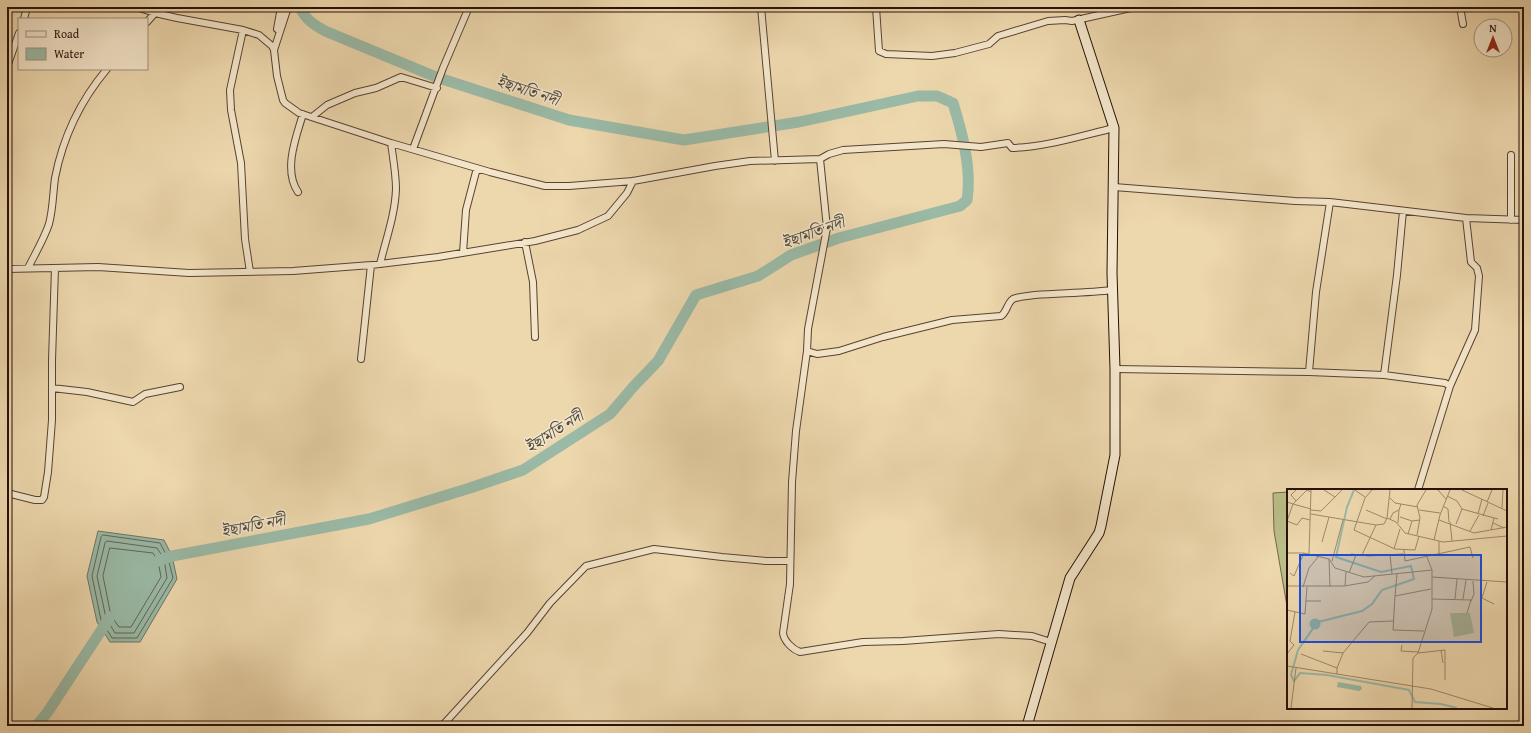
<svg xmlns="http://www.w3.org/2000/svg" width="1531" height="733" font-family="'Gentium Book Plus','Noto Serif Bengali',serif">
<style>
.green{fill:#babe88;stroke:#706848}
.water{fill:#9abaa7;stroke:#6c7667}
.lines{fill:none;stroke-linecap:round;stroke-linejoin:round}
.shore{stroke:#606658;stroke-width:1}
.river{stroke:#9abaa7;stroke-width:11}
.street-casing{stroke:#584231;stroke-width:8}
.secondary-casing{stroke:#271108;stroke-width:11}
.street{stroke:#f3e5ca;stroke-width:6}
.secondary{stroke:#f3e5ca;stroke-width:9}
.labels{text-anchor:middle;stroke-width:3;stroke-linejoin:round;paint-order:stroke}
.water-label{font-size:16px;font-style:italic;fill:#4f4c40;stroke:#f3e5ca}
.inset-river{fill:none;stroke:#9abaa7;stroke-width:2}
.inset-road{fill:none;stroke:#9e886b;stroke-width:1}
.view{fill:#1d4ed8;fill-opacity:0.15;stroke:#1d4ed8;stroke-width:2}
.inset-edge{fill:none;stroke:#271108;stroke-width:2}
</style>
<rect width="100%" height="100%" fill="#edd7ad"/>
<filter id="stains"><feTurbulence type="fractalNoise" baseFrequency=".005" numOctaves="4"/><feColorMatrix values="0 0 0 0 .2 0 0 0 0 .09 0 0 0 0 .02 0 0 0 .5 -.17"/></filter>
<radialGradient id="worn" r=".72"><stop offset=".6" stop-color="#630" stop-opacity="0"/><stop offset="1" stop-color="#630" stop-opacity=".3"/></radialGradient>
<path class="green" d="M 1288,492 L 1288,612 L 1274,531 L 1273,493 Z"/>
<path class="water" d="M 98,531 L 164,540 L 172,556 L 177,579 L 140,642 L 110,642 L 97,622 L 87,576 Z"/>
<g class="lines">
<path class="shore" d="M 103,535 L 160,543 L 168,558 L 173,578 L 137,638 L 112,638 L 101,620 L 92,576 L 101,537 Z
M 107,541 L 157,548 L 164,559 L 167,578 L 134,633 L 115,633 L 106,618 L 97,576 L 105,543 Z
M 110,548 L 153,553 L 158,561 L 161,577 L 131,627 L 119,627 L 111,616 L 103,576 Z"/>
<path class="river" d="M 158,561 L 172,556 L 369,519 L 470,488 L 523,470 L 610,414 L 634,386 L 658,361 L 696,295 L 758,276 L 791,255 L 839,238 L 960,206 L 967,200 C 972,169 962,132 953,103 L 937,96 L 918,96 L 799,122 L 684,140 L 569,120 L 436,77 L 325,31 C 314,25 305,19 300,7
M 36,726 L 47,713 L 110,617"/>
<g class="street-casing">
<path id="street" d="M 136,7 L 155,13 L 177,18 L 243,30 L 259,35 L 272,46 L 274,50 L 277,76 L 283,100 L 285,103 L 299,113 L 391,143 L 490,172 L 545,186 L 569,186 L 633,181 L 715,166 L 750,161 L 820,159 L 829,154 L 843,150 L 944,144 L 981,147 L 1008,143 L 1012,148 C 1046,147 1080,136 1114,128
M 571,7 L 584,8 L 690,7
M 761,7 L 775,161
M 876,7 L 879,51 L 886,54 L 932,56 L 955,53 L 989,44 L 998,36 L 1048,21 L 1065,20 L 1072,21 L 1135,7
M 1460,7 L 1463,24
M 24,19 L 27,7
M 147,22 L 155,13
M 277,29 L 281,7
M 243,30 L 230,90 L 231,110 L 241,163 L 245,239 L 250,272
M 274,50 L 288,7
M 7,67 L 19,33
M 312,117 L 327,105 L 355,93 L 376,88 L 401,77 L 437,88
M 413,149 L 443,68 L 469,7
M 1511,155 L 1511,220
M 820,159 L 827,228 L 808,329 L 807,351 L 817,354 L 839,351 L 883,337 L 952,320 L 1001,316 C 1007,312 1007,303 1013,299 C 1020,296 1028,296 1035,295 C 1061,293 1087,293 1113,290
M 1114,187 L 1295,201 L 1330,202 L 1466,218 L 1524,220
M 298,192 C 283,170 296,137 303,114
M 525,242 L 533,282 L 535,337
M 463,253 L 466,210 L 477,168
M 380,264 C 386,239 395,215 396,189 C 396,174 393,158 391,143
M 28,268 C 35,254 44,239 49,224 C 53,209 53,193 55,178 C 63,137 80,101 107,69
M 7,269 L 98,267 L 189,273 L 293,271 L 371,265 L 438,257 L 535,241 L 578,230 L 608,216 L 627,193 L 633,181
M 807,351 L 796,431 L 792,482 L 790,584 L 783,633 C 784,641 792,649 800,652 L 863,642 L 903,641 L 999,634 L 1032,636 L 1051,642
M 361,359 L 371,265
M 1115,369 L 1309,372 L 1384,375 L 1445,383 L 1450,386 L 1418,490
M 1309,372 L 1316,292 L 1330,202
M 1384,375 L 1397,275 L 1403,211
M 1450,386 L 1475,330 L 1479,276 L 1477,268 L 1471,262 L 1466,218
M 52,388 L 87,392 L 133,402 L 145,394 L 180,387
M 7,493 L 35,500 L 42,500 L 44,497 L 48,472 L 52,420 L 52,360 L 55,268
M 442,726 L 527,633 L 550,603 L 586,566 L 654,549 L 722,557 L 766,561 L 790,561"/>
</g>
<g class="secondary-casing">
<path id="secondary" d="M 1027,726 L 1070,578 L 1099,533 L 1101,526 L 1115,455 L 1115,369 L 1112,273 L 1114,128 L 1079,20"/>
</g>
<use href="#street" class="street"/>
<use href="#secondary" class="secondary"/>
</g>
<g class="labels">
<g class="water-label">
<text transform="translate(528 90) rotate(18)" y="6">ইছামতি নদী</text>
<text transform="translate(813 232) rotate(-20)" y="6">ইছামতি নদী</text>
<text transform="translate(554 431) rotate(-32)" y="6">ইছামতি নদী</text>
<text transform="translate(253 525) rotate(-11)" y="6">ইছামতি নদী</text>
</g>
</g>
<g transform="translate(1287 489)">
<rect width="220" height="220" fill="#edd7ad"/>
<path d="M 163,124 L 183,124 L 187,144 L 167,148 Z" fill="#babe88"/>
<path d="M22.5 135a5.5 5.5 0 1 1 11 0a5.5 5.5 0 1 1-11 0ZM 51,193 L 74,197 L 75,200 L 72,202 L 50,198 Z" fill="#9abaa7"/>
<path class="inset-river" d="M 31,133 L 75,122 L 85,115 L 95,101 L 127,90 L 124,77 L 94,83 L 49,68 L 60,18 L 67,1M 27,138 L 11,161 L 4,186 L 7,192 L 13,184 L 40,186 L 122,201 L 128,213 L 154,215 L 170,219"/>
<path class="inset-road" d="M 37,1 L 48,8M 68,1 L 78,8M 85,1 L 78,9 L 67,41 L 108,60 L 128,61 L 132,47M 103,1 L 100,29 L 109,33 L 118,44 L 156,53 L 220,47M 151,1 L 159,10M 175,1 L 220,22M 160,7 L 170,12 L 175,20 L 211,30M 103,9 L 108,14 L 131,18M 9,12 L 4,6 L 9,1M 0,13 L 6,15 L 20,1 L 24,3M 200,13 L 205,1M 156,17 L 161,20 L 162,33M 215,19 L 216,1M 24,21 L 34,22 L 55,1M 79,21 L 100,30M 132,21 L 153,24M 24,25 L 89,36 L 97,35 L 100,29M 191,25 L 195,10M 196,27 L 201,14M 113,28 L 125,32 L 133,31M 103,30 L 106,24 L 112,21 L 114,15M 152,31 L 187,44 L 220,38M 0,32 L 6,15 L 24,20M 0,32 L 10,36 L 15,29 L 23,31M 163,33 L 165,52M 111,34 L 112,21M 206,34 L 217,39M 169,35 L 175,20M 204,41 L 207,29M 183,42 L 192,26M 121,45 L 125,32M 130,46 L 133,29 L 130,16 L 139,1M 147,51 L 153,26 L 163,1M 35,53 L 42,28M 107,60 L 113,40M 117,61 L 118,72 L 183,58 L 186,69M 0,64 L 17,64 L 42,70 L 48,79 L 77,88 L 145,81M 22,65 L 24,1M 64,65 L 82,67 L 116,65M 75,66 L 89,36M 103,66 L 105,85M 152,66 L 152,52M 42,70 L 43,98M 45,72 L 56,31M 3,84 L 7,87 L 17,64M 62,84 L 69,66M 110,85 L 108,107 L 144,100M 145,88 L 220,93M 0,97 L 57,97 L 81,93 L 88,87M 58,97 L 59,83M 16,98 L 22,79 L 31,68M 108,107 L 106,141 L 137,142M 195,109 L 207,115M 145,110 L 184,111 L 180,124M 168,110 L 170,90M 176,110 L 179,91M 19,112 L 34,112M 184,112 L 187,105 L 186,92M 194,112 L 200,93M 0,121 L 18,125 L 20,98M 115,156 L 114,162 L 131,163M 154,161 L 156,174M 36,162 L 56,164 L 50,179M 56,164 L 82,133 L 106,132M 131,164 L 158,161 L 158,191M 0,165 L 7,156 L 3,152 L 8,123M 14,165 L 50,179 L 50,185M 0,177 L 144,200 L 206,219M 4,219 L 9,179M 125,219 L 126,169 L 131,164 L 145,120 L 145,81 L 140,68"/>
<path class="view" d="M 13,66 L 194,66 L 194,153 L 13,153 Z"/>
<rect width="220" height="220" class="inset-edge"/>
</g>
<rect width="1531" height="733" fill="none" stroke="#edd7ad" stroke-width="24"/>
<rect x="8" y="8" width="1515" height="717" fill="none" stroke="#271108" stroke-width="2"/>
<rect x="12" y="12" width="1507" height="709" fill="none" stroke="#271108"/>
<rect x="18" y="18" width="130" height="52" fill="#f3e5ca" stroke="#a1907c"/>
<rect x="26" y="31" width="20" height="6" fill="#f3e5ca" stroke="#a1907c"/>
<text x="54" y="38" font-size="12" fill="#271108">Road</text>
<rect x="26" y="48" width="20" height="12" fill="#9abaa7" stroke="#a1907c"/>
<text x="54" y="58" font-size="12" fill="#271108">Water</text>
<g transform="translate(1493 38)"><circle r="19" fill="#f3e5ca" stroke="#a1907c"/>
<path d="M0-3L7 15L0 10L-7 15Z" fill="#8f2418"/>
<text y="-6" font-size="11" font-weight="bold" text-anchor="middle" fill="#271108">N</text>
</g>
<rect width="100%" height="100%" filter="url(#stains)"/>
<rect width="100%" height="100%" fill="url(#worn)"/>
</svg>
